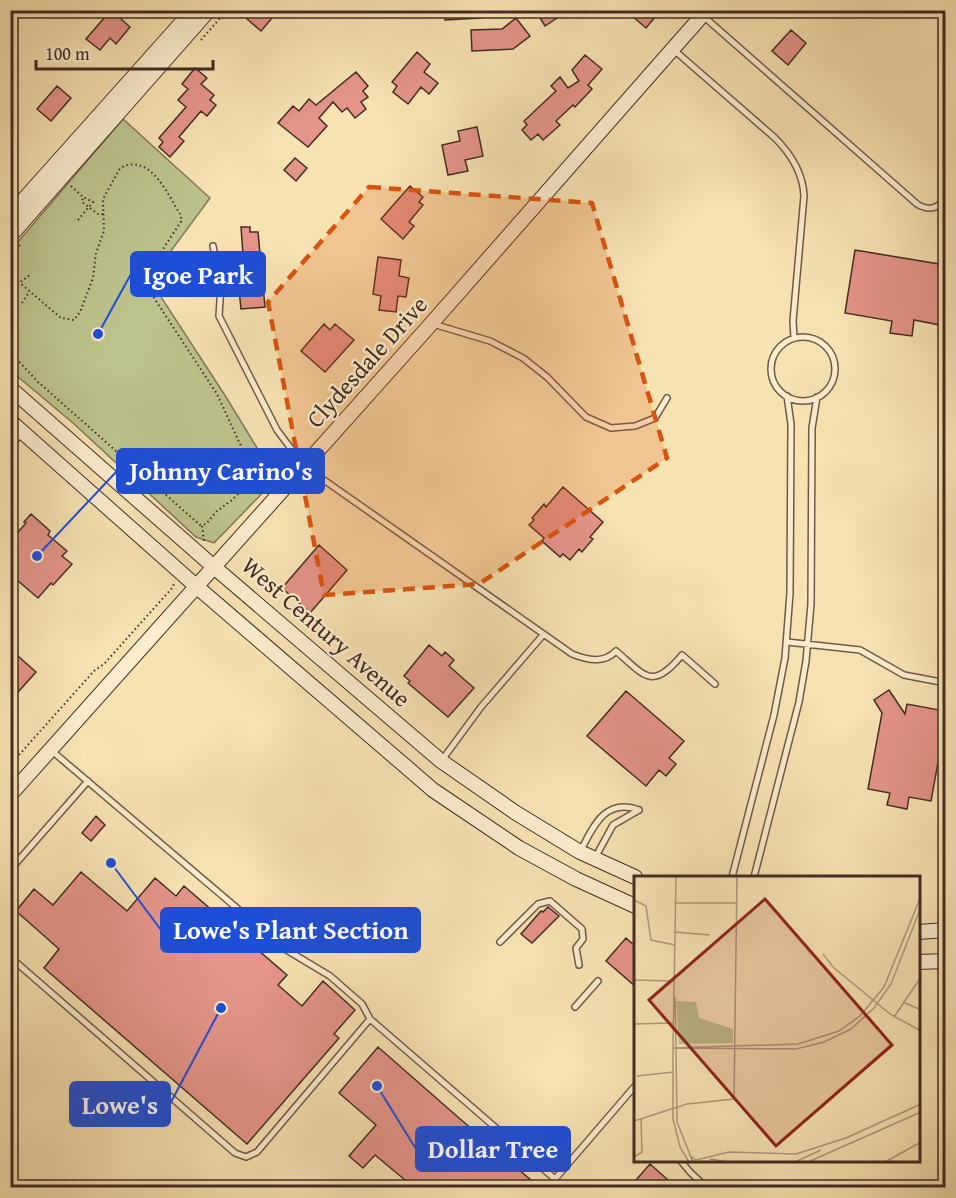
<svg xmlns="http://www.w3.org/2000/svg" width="956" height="1198" font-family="'Gentium Book Plus',serif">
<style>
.green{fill:#bdc38c;stroke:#807858;stroke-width:1.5}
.building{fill:#e49489;stroke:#432c23;stroke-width:1.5}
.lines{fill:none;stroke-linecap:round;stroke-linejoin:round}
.lane-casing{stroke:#705a47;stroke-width:8}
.secondary-casing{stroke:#432c23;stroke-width:16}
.path{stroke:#432c23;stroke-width:2;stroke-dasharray:1.5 3;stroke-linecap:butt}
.lane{stroke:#faeccd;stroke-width:5}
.secondary{stroke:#faeccd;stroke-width:14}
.marked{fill:#d8540e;fill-opacity:0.2;stroke:#d8540e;stroke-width:4.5;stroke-dasharray:12 8;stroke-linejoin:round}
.labels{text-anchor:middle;stroke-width:4.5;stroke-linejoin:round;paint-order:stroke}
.street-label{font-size:24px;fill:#432c23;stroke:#faeccd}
.inset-road{fill:none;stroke:#af9979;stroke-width:1.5}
.view{fill:#8f2418;fill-opacity:0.15;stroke:#8f2418;stroke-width:3}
.inset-edge{fill:none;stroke:#432c23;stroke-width:3}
.leader{fill:none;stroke:#1d4ed8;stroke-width:2}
.callout-dot{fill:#1d4ed8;stroke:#faeccd;stroke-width:2}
.callout{fill:#1d4ed8;stroke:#1d4ed8;stroke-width:2}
.callout-label{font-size:26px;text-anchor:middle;font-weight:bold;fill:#fff}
</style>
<rect width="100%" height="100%" fill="#f7e2b2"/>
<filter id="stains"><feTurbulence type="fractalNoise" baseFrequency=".00333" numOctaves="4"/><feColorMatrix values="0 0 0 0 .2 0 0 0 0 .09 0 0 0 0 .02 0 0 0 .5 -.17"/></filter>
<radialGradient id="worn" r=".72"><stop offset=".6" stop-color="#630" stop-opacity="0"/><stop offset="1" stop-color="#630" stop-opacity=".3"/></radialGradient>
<path class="green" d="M 123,119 L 210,198 L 162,263 C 156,275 156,284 161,297 L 226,397 L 276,479 L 214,543 L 196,537 L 73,423 L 11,371 L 11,250 Z"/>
<path class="building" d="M 111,10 L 130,27 L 116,44 L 110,38 L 100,50 L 86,39 Z
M 255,10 L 279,10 L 261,31 L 247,19 Z
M 444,10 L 481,10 L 481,18 L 445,20 Z
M 535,10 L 569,10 L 545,26 Z
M 637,10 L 661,10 L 646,28 L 632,16 Z
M 516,18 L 530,36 L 513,49 L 472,51 L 471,30 L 502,29 Z
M 791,30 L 806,43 L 788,65 L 772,51 Z
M 417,52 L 430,64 L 424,72 L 438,83 L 429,94 L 421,87 L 408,104 L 393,92 L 397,86 L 392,82 Z
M 585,55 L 602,69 L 588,85 L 592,89 L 575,107 L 573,105 L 556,121 L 560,125 L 543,140 L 538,134 L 531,140 L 522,130 L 527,125 L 524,121 L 556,91 L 551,86 L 560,77 L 568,88 L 579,81 L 572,70 Z
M 195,68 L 207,78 L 201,84 L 214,95 L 210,100 L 216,105 L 207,116 L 201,111 L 179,137 L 184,141 L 170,157 L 159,147 L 163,142 L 159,138 L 186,107 L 178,100 L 188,89 L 182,84 Z
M 356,72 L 368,86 L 363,91 L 368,97 L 361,102 L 366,109 L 355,118 L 347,108 L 342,112 L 333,102 L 319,118 L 327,126 L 308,147 L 278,123 L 293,106 L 299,111 L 309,99 L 316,105 Z
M 57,86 L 71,98 L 51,121 L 37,109 Z
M 477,127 L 483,156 L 465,160 L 468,171 L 448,175 L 442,145 L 460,141 L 458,131 Z
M 295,158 L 307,168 L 296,181 L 284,170 Z
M 410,186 L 423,197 L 419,202 L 423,205 L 409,222 L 414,226 L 403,239 L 381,219 Z
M 241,227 L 250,227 L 250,232 L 258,232 L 265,307 L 241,309 L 237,270 L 244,269 Z
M 855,250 L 945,265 L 945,326 L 914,320 L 912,336 L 890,333 L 892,321 L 845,313 Z
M 378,257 L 401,260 L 399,276 L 409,278 L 406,297 L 398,296 L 396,312 L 379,310 L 381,296 L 373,294 Z
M 324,324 L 330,330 L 335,324 L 354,340 L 325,372 L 301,351 Z
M 563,487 L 603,522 L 590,537 L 593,539 L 582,552 L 579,549 L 570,560 L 563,554 L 560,557 L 542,541 L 544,538 L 529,525 L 534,520 L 532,518 L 544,504 L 546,507 Z
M 31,514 L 50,531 L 48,535 L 67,551 L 62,556 L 72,564 L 53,585 L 51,583 L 38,598 L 10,574 L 10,555 L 15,550 L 10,546 L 15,540 L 13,538 L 26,523 L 24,522 Z
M 319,545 L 347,570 L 310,613 L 282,588 Z
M 429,645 L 442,656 L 445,652 L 454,660 L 449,666 L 474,688 L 448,717 L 408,683 L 410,681 L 404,676 Z
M 10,649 L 36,672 L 10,701 Z
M 889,690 L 905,714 L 907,704 L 945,711 L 945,724 L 931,801 L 909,797 L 907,809 L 887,805 L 890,793 L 868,789 L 882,713 L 874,700 Z
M 626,691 L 684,741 L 669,758 L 676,764 L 666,776 L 659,770 L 646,786 L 587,736 Z
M 96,816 L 105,825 L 91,841 L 82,833 Z
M 81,872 L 127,911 L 155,878 L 176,896 L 184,886 L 287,975 L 278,985 L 302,1006 L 323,981 L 355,1010 L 334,1034 L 339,1038 L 247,1144 L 44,968 L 59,949 L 16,911 L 34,889 L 53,905 Z
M 548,907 L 559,916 L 532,943 L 521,934 L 541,911 L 543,912 Z
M 626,938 L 635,946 L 635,986 L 606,961 Z
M 378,1047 L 459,1118 L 540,1188 L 409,1188 L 403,1182 L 405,1180 L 375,1155 L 363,1168 L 349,1156 L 376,1125 L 339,1093 Z
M 650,1164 L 677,1188 L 629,1188 Z"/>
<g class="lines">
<g class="lane-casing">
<path id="lane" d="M 702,15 L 917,204 C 928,211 937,209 946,199
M 674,50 L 775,138 C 791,154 803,173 804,196 L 793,321 L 794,338
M 213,246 L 221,285 L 219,316 L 277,430 L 304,466 L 572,654 C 587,660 604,664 616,651 C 645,676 652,691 682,655 L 715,684
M 433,324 L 490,341 L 523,358 L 547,377 L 586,417 L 611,428 L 635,426 L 655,418 L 667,398
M771 369a32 32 0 1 1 64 0a32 32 0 1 1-64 0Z
M 10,446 L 21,434
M 787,642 L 860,650 L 904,675 L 946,683
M 52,751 L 285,949 L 330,976 L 362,1004 L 370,1019 L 555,1179 L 635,1086
M 442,760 L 481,707 L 543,635
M 580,852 C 593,827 605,797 639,810
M 595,858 L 613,825 L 639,810
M 10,870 L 88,781
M 732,877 L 774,715 L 785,658 L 790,593 L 791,424 L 787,396
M 754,877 L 799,702 L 806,661 L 811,604 L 812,428 L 817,397
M 500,942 L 538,904 L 550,901 L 582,929 L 583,939 L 576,948 L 579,965
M 10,957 L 235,1153 L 246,1157 L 257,1152 L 370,1019
M 575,1007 L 598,981
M 680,1160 L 690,1172 L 707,1188"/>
</g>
<g class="secondary-casing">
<path id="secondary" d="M 10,215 L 193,10
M 10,236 L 209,10
M 10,388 L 214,567 L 441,761 L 516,813 L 580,852 L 635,877
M 10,421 L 196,586 L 433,790 L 519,848 L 576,879 L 635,906
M 10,795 L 431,324 L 707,10
M 918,932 L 946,930
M 918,962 L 946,961"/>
</g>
<path class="path" d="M 201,40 L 227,10
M 71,186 L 83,197 L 82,202 L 98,214 L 104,214
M 78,220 L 93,202 L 83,197
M 10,256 L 20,245
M 10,290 L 31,274
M 22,303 L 29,292
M 10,352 L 38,382 L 200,525 L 206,524 L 217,511 L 232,500 L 252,480 L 253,472 L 217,394 L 156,301 C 149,289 147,278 152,266 L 182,220 L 180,214 C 168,195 152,156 124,166 L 119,170 L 103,199 L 104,231 L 96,253 L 93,278 L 80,312 L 74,320 L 61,318 L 20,283
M 202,526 L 204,541
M 10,765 L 94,671 L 104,664 L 173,587 L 174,583"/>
<use href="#lane" class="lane"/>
<use href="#secondary" class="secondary"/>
</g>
<path class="marked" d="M 369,187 L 592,203 L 667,458 L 479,584 L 324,595 L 268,302 Z"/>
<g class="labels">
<g class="street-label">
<text transform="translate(367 362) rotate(-48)" y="8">Clydesdale Drive</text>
<text transform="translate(326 632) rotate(41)" y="8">West Century Avenue</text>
</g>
</g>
<g transform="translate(634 876)">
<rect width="286" height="286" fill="#f7e2b2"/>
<path d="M 42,125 L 62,126 L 65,142 L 99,153 L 99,167 L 45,168 Z" fill="#bdc38c"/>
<path class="inset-road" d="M 0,24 L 12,30 L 17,64 L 41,69M 41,27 L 102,27M 41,56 L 76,59M 189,78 L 199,91 L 256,138 L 287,155M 0,88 L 0,104 L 40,105M 41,121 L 42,171M 269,126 L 287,134M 260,141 L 287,101M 0,148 L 39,147M 39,172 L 42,0M 39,172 L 164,168 L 205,155 L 226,140 L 250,111 L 287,20M 39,172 L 162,173 L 190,166 L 217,153 L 240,132 L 257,108 L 287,31M 39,172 L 39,243 L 46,271 L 55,286M 42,173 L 43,246 L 59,286M 3,200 L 40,196M 0,245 L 53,228 L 100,223 L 103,0M 212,262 L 287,228M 55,279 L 62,284 L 95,276 L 162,278 L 215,261M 0,281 L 8,276 L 7,242M 76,283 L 95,286M 161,286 L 187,274M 174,286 L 287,236M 251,286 L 287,266"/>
<path class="view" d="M 131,23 L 258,169 L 142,270 L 15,124 Z"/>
<rect width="286" height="286" class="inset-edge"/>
</g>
<path class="leader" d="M98 334L131 274M37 556L117 471M111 863L161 930M221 1008L170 1104M377 1086L416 1149"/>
<g class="callout-dot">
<circle cx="98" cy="334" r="6"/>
<circle cx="37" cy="556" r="6"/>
<circle cx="111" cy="863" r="6"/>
<circle cx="221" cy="1008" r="6"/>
<circle cx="377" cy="1086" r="6"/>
</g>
<g class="callout">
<rect x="131" y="252" width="134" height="44" rx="6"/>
<rect x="117" y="449" width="207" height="44" rx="6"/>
<rect x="161" y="908" width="259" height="44" rx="6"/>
<rect x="70" y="1082" width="100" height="44" rx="6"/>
<rect x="416" y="1127" width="154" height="44" rx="6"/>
</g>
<g class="callout-label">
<text x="198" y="284">Igoe Park</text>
<text x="221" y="480">Johnny Carino's</text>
<text x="291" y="939">Lowe's Plant Section</text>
<text x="120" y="1114">Lowe's</text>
<text x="493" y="1158">Dollar Tree</text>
</g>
<rect width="956" height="1198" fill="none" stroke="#f7e2b2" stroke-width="36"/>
<rect x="12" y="12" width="932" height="1174" fill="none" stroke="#432c23" stroke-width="3"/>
<rect x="18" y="18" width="920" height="1162" fill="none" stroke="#432c23" stroke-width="1.5"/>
<path d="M36 60v9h177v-9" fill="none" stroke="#432c23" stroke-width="3"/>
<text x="45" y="60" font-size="18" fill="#432c23" stroke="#faeccd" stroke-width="4.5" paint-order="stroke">100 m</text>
<rect width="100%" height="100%" filter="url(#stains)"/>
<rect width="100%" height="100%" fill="url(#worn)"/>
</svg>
